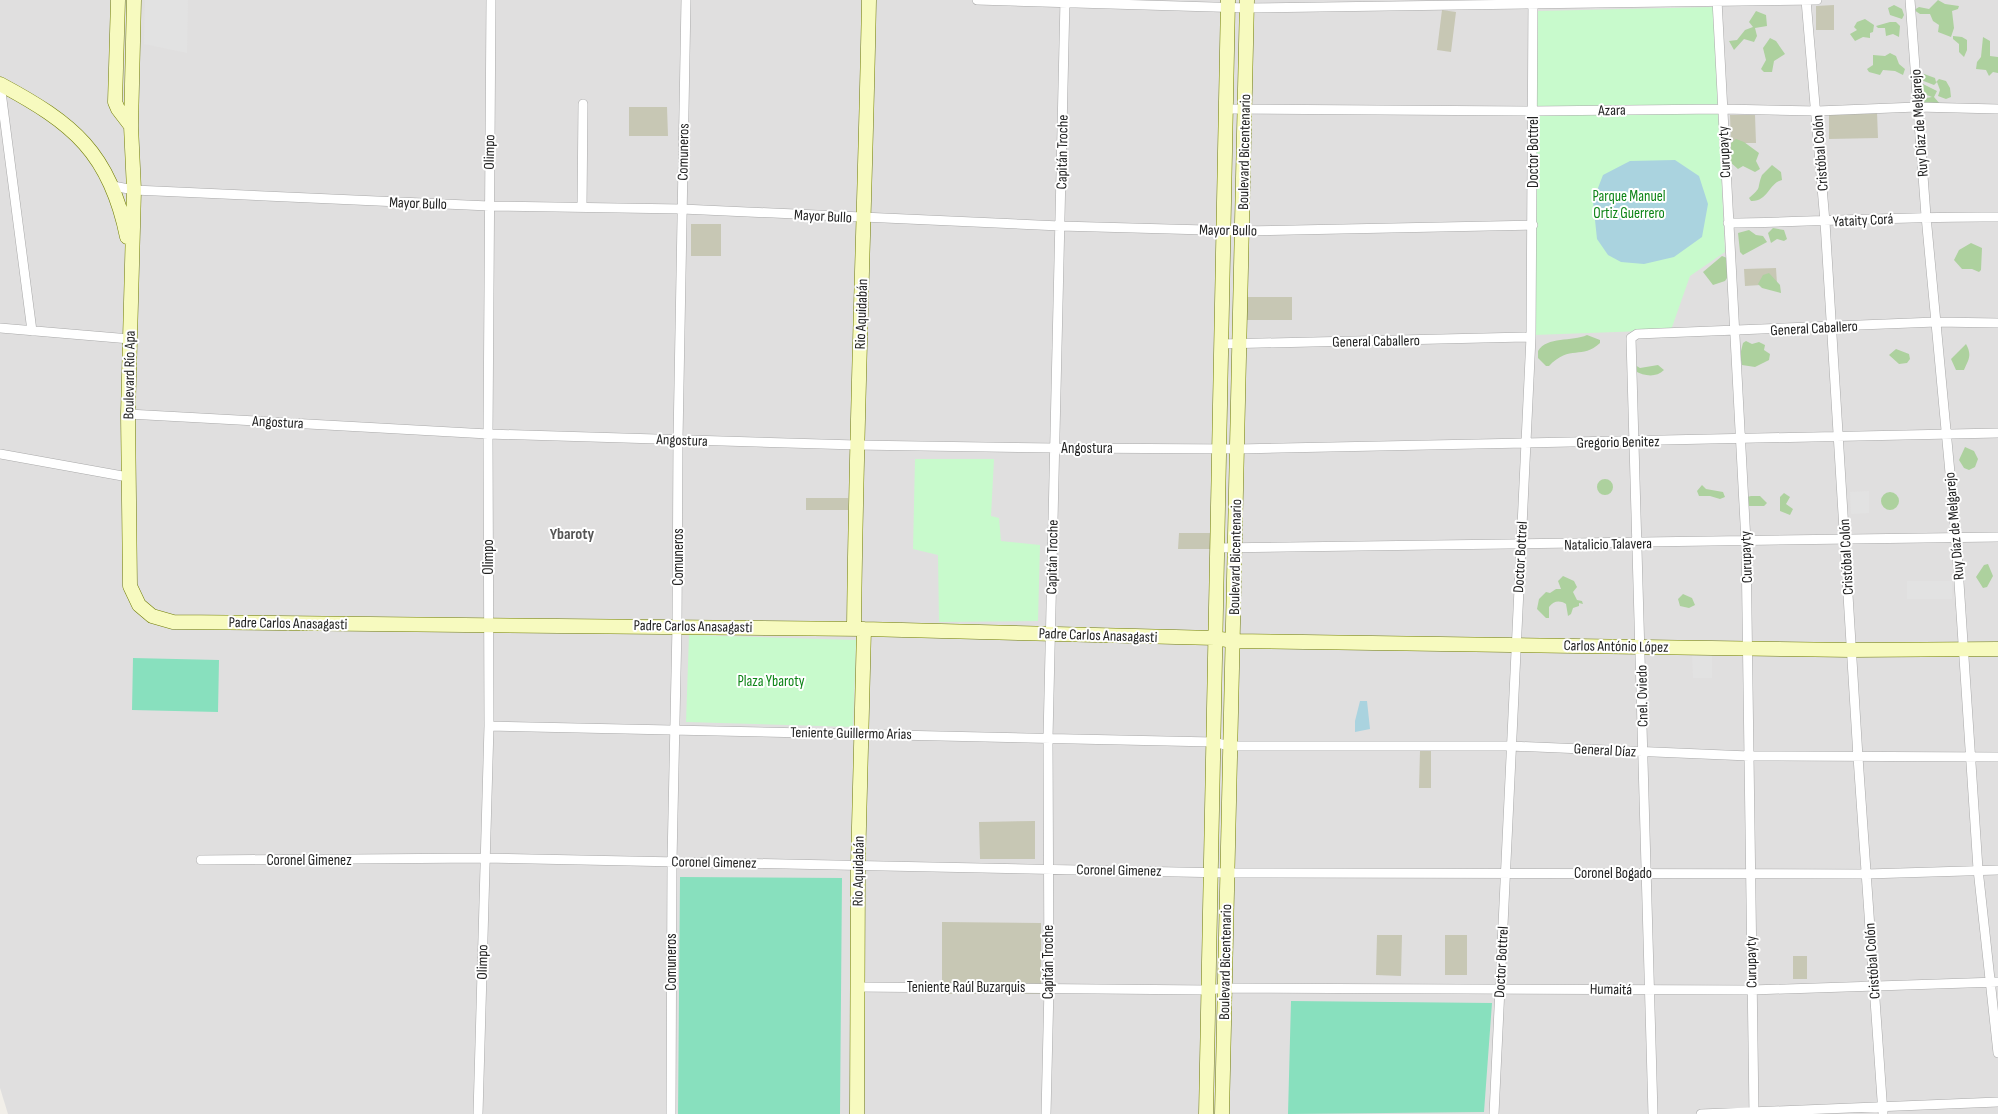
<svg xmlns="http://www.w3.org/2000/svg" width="1998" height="1114" font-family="'Sofia Sans Condensed',sans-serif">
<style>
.residential{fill:#e0dfdf}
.construction{fill:#c7c7b4}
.forest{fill:#add19e}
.park{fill:#c8facc}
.pitch{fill:#88e0be}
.parking{fill:#e2e2e2}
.water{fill:#aad3df}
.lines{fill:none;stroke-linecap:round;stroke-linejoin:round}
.street-casing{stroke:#a9a9a9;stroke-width:10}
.secondary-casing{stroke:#707d05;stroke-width:15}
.street{stroke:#fff;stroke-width:9}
.secondary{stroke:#f7fabf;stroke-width:14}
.labels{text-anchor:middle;stroke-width:4;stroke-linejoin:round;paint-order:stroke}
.street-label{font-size:15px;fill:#222;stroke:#fff}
.park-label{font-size:15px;fill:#0c8416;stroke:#fff}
.neighbourhood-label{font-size:16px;font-weight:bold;fill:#555;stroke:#fff}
</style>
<rect width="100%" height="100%" fill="#f2efe9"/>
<path class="residential" d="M 0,0 L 1998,0 L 1998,1114 L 8,1114 L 0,1088 Z"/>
<path class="construction" d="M 1834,5 L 1834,30 L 1816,30 L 1816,6 Z
M 1442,10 L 1456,12 L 1451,52 L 1437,50 Z
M 629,107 L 667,107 L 668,136 L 629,136 Z
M 1877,112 L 1878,138 L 1829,139 L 1829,113 Z
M 1730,115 L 1755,115 L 1756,143 L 1731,143 Z
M 691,224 L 721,224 L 721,256 L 691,256 Z
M 1776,268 L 1777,284 L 1745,286 L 1744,269 Z
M 1245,297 L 1292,297 L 1292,320 L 1245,320 Z
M 806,498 L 848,498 L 848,510 L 806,510 Z
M 1179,533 L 1210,533 L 1210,549 L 1178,549 Z
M 1420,751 L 1431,751 L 1431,788 L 1419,788 Z
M 1035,821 L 1035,859 L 980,859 L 979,822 Z
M 942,922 L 1041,923 L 1041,994 L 942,994 Z
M 1377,935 L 1402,935 L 1401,976 L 1376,975 Z
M 1445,935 L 1467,935 L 1467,975 L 1445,975 Z
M 1793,956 L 1807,956 L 1807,979 L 1793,979 Z"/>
<path class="forest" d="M 1938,0 L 1945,4 L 1959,6 L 1958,9 L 1952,11 L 1954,28 L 1951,37 L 1938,32 L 1939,25 L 1933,21 L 1930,14 L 1920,14 L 1914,10 L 1919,7 L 1929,9 Z
M 1894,5 L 1902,9 L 1904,15 L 1902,19 L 1890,15 L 1888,8 Z
M 1756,11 L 1766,15 L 1767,26 L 1755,28 L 1757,36 L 1754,42 L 1744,39 L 1734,50 L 1729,41 L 1737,40 L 1745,30 L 1753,27 L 1749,22 Z
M 1865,19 L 1874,25 L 1873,32 L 1870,33 L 1870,38 L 1863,37 L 1855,41 L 1850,34 L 1857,30 L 1854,27 L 1857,22 Z
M 1890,22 L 1896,22 L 1900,26 L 1899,37 L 1893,34 L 1886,36 L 1885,28 L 1878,28 L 1876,26 Z
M 1953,36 L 1962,37 L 1967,40 L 1967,50 L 1964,57 L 1959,52 L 1959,44 L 1953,39 Z
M 1983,37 L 1990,41 L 1990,56 L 1998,57 L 1998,73 L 1993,72 L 1989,76 L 1986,70 L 1976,69 L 1977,62 L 1981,57 Z
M 1770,38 L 1776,41 L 1785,54 L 1774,61 L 1772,72 L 1764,72 L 1761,69 L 1766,60 L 1763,48 Z
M 1890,53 L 1896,56 L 1899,64 L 1905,69 L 1903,75 L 1895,71 L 1883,70 L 1880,75 L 1869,72 L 1867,69 L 1873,65 L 1873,55 L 1885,56 Z
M 1924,74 L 1935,78 L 1936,82 L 1939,79 L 1946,81 L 1950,88 L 1951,97 L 1946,99 L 1938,96 L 1940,90 L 1937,82 L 1934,85 L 1921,80 Z
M 1923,84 L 1937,91 L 1934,97 L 1940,104 L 1921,105 L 1920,99 L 1932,97 L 1919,92 L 1918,87 Z
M 1736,139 L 1744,142 L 1759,153 L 1756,161 L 1760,169 L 1755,172 L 1743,166 L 1738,169 L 1730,162 L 1731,143 Z
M 1772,165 L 1781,172 L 1782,180 C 1769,183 1768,202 1751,201 L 1749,198 C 1763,186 1756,190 1762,175 Z
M 1773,228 L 1784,230 L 1787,239 L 1784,241 L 1777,239 L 1771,243 L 1768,233 Z
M 1749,230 L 1756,235 L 1763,236 L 1767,242 L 1743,255 L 1740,252 L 1738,233 Z
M 1971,243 L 1982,248 L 1981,270 L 1979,272 L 1972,269 L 1962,269 L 1954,260 L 1959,250 Z
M 1722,256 L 1727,258 L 1729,275 L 1725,281 L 1713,285 L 1703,272 Z
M 1769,273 L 1780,285 L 1781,293 L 1762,288 L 1758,284 L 1763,275 Z
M 1587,335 L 1600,340 L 1600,343 C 1582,360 1570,344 1549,366 L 1546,366 L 1538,358 L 1538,351 C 1547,336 1572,342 1587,335 Z
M 1746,341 L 1752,344 L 1759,342 L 1765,345 L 1764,350 L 1770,354 L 1769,360 L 1755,367 L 1742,365 L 1740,355 L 1743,343 Z
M 1966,344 C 1972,355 1969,359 1964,370 L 1956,370 L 1951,359 Z
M 1896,349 L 1909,354 L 1910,359 L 1907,363 L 1899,364 L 1889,355 Z
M 1635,365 L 1640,368 L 1658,365 L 1664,370 C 1656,378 1644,376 1635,371 Z
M 1965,447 L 1974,451 L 1978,459 L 1975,467 L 1969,470 L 1964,468 L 1959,460 Z
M1597 487a8 8 0 1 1 16 0a8 8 0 1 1-16 0Z
M 1702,485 L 1706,489 L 1723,492 L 1725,497 L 1720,499 L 1710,496 L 1699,496 L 1697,491 Z
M1881 501a9 9 0 1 1 18 0a9 9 0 1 1-18 0Z
M 1784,493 L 1790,497 L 1786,504 L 1793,509 L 1790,515 L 1780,511 L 1780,497 Z
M 1751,496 L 1760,496 L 1767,503 L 1764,506 L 1748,506 L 1747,497 Z
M 1988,564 L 1993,576 L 1987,587 L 1983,588 L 1976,577 L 1984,565 Z
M 1563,576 L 1574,581 L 1577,587 L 1573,592 L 1577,600 L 1582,601 L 1583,604 L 1579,603 L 1579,606 L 1573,608 L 1571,614 L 1568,616 L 1566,604 C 1559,600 1554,601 1549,607 L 1549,618 L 1546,618 L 1537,609 L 1539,599 L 1546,592 L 1550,593 L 1556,589 L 1561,589 L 1558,581 Z
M 1683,594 L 1692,598 L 1695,605 L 1689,608 L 1680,606 L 1678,599 Z"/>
<path class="park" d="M 1713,7 L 1725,252 L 1690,276 L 1671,330 L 1534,335 L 1537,11 Z
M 915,459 L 994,459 L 991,516 L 999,518 L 1001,541 L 1040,545 L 1038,621 L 939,622 L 938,555 L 913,549 Z
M 689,635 L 856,640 L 853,727 L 686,722 Z"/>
<path class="pitch" d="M 133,658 L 219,660 L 218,712 L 132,710 Z
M 680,877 L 842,878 L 840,1114 L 678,1114 Z
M 1291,1001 L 1492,1003 L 1484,1112 L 1288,1114 Z"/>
<path class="parking" d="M 145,0 L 188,0 L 187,53 L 144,44 Z
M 1869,491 L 1869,513 L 1851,514 L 1850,492 Z
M 1907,581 L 1952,581 L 1952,599 L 1907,599 Z
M 1692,653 L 1712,653 L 1712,678 L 1693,678 Z"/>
<path class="water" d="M 1675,160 L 1699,176 L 1708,204 L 1702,237 L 1674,257 L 1644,264 L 1621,262 L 1608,255 L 1597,239 L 1593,201 L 1603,175 L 1630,161 Z
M 1360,701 L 1367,701 L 1370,729 L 1355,732 L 1355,721 Z"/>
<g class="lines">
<g class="street-casing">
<path id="street" d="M 977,0 L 1247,8 L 1817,0
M 1717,0 L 1746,542 L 1754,1114
M 1806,0 L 1825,222 L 1858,757 L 1883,1114
M 1910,0 L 1926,216 L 1956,537 L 1978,869 L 1998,1053
M 0,84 L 32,331
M 1226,109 L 1532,111 L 1722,109 L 1817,111 L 1917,107 L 1998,109
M 113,186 L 134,190 L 489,206 L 682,209 L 1060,226 L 1242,231 L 1533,225
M 582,207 L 583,104
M 1728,223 C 1818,222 1908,216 1998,217
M 0,328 L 130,339
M 1221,344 L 1531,337
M 128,414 L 488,434 L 856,445 L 1055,448 L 1238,449 L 1998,433
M 0,454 L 128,477
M 1217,548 L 1998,537
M 489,726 L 1213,742 L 1230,746 L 1511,746 L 1749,756 L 1998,757
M 201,860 L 484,858 L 1228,873 L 1867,874 L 1998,870
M 857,987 L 1208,990 L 1225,988 L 1752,990 L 1998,982
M 478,1114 L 489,726 L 488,434 L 491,0
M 671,1114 L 672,861 L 677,626 L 678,440 L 686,0
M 1046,1114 L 1049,987 L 1048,738 L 1065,0
M 1494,1114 L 1531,337 L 1533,0
M 1653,1114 L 1631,338 L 1637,334 L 1936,322 L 1998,323
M 1701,1114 L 1998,1102"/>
</g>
<g class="secondary-casing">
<path id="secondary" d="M 118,0 L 115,102 L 118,109 L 131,126
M 134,0 L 131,126 L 134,190 L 128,414 L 130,586 L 139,605 L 152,616 L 173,622 L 864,629 L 1215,638 L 1233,641 L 1851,650 L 1998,649
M 0,84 C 73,123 110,153 127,237
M 854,629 C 856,419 865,210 869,0
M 857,1114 L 858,866 L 864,629
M 1206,1114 L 1228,0
M 1222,1114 L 1247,0"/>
</g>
<use href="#street" class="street"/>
<use href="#secondary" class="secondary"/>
</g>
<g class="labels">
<g class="street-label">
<text transform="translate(1612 110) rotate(-1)" y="5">Azara</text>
<text transform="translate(1919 123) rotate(-94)" y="5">Ruy Díaz de Melgarejo</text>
<text transform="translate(489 152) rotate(-89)" y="5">Olimpo</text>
<text transform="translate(683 152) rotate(-89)" y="5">Comuneros</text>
<text transform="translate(1062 152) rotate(-89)" y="5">Capitán Troche</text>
<text transform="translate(1244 152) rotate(-89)" y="5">Boulevard Bicentenario</text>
<text transform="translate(1533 152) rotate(-90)" y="5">Doctor Bottrel</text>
<text transform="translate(1724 152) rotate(-93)" y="5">Curupayty</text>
<text transform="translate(1820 153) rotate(-94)" y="5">Cristóbal Colón</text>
<text transform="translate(418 203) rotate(2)" y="5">Mayor Bullo</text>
<text transform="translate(823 216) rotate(3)" y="5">Mayor Bullo</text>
<text transform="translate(1863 220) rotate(-3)" y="5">Yataity Corá</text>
<text transform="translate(1228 230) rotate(1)" y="5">Mayor Bullo</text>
<text transform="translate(861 314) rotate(-88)" y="5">Rio Aquidabán</text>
<text transform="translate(1814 328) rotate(-3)" y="5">General Caballero</text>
<text transform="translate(1376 341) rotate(-1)" y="5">General Caballero</text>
<text transform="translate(129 375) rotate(-89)" y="5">Boulevard Río Apa</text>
<text transform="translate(278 422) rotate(3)" y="5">Angostura</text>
<text transform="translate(682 440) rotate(2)" y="5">Angostura</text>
<text transform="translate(1618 442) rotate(-1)" y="5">Gregorio Benitez</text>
<text x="1087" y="453">Angostura</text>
<text transform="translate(1954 526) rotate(-95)" y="5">Ruy Díaz de Melgarejo</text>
<text transform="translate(1608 544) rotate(-1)" y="5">Natalicio Talavera</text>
<text transform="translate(488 557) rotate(-90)" y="5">Olimpo</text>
<text transform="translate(678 557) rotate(-90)" y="5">Comuneros</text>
<text transform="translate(1052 557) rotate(-89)" y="5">Capitán Troche</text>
<text transform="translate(1235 557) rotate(-89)" y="5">Boulevard Bicentenario</text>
<text transform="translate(1520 557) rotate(-87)" y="5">Doctor Bottrel</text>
<text transform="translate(1746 557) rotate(-92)" y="5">Curupayty</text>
<text transform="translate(1846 557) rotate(-93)" y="5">Cristóbal Colón</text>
<text transform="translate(288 623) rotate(1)" y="5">Padre Carlos Anasagasti</text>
<text transform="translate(693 626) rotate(1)" y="5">Padre Carlos Anasagasti</text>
<text transform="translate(1098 635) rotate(2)" y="5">Padre Carlos Anasagasti</text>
<text transform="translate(1616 646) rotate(1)" y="5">Carlos António López</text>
<text transform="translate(1642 696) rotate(-91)" y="5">Cnel. Oviedo</text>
<text transform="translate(851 733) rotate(1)" y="5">Teniente Guillermo Arias</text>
<text transform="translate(1605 750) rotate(3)" y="5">General Díaz</text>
<text x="309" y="865">Coronel Gimenez</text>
<text transform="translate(714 862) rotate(1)" y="5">Coronel Gimenez</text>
<text transform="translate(1119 870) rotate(1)" y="5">Coronel Gimenez</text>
<text transform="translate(858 871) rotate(-89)" y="5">Rio Aquidabán</text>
<text x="1613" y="878">Coronel Bogado</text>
<text transform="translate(1872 961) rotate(-94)" y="5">Cristóbal Colón</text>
<text transform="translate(482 962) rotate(-89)" y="5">Olimpo</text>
<text transform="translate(671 962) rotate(-90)" y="5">Comuneros</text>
<text transform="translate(1048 962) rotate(-90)" y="5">Capitán Troche</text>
<text transform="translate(1225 962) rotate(-89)" y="5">Boulevard Bicentenario</text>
<text transform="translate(1501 962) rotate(-87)" y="5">Doctor Bottrel</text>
<text transform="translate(1751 962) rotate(-91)" y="5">Curupayty</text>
<text x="966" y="992">Teniente Raúl Buzarquis</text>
<text transform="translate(1611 989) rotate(1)" y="5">Humaitá</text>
</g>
<g class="park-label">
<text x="1629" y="201">Parque Manuel<tspan x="1629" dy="17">Ortiz Guerrero</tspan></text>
<text x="771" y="686">Plaza Ybaroty</text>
</g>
<g class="neighbourhood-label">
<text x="572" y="539">Ybaroty</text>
</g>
</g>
</svg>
